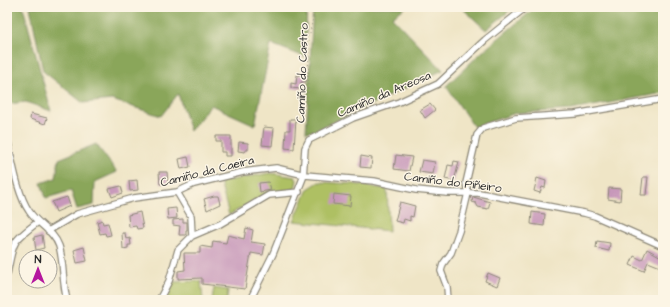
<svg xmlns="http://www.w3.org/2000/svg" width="670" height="307" font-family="'Architects Daughter',sans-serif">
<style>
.green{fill:#aec064;stroke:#6c7648}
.forest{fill:#8aa65a;stroke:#5a6842}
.building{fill:#c798ba}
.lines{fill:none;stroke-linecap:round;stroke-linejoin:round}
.minor-casing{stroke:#8d8878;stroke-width:8}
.path{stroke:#8d8878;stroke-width:1;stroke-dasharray:1 3;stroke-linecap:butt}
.minor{stroke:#fff;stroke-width:5.5}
.labels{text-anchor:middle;stroke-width:3;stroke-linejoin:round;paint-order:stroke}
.street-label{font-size:12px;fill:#2b2b2b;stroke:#fcf5e5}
</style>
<rect width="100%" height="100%" fill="#fcf5e5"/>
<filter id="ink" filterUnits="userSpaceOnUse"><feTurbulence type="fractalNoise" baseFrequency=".025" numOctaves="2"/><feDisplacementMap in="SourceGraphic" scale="8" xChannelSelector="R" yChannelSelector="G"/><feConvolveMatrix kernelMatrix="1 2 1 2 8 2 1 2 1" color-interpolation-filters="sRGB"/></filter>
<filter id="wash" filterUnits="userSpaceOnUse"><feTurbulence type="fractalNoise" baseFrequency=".012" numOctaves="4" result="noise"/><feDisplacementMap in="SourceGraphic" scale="16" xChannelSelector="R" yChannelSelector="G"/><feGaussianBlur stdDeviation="0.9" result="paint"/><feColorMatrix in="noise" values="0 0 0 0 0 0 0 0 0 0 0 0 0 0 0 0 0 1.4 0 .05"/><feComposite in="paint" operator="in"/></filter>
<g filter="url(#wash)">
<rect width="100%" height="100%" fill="#efe5c6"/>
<path class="green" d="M 270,173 L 295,177 L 297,180 L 295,189 L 268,193 L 229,215 L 220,182 Z
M 319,182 L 354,184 L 387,189 L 389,231 L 294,221 L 308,189 Z
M 201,281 L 203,300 L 167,300 L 173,282 Z
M 214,288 L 228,290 L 227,300 L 212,300 Z"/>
<path class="forest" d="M 7,7 L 23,7 L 51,111 L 26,102 L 7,104 Z
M 30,7 L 307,7 L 305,57 L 271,44 L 255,125 L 211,105 L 190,131 L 178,94 L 161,116 L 112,100 L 83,103 L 43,71 Z
M 313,7 L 406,7 L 392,17 L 443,70 L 315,131 L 306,132 Z
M 461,7 L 514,7 L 486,30 Z
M 536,7 L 663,7 L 663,93 L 571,110 L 516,113 L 474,127 L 446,86 L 482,52 Z
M 96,144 L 117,172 L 95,182 L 94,205 L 77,209 L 71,191 L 46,198 L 41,183 L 56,178 L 59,159 Z"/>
<g id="blocks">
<path class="building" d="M 297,75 L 306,75 L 306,82 L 301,82 L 301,89 L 291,88 L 291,83 L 296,84 Z
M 430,104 L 435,110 L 425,118 L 420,110 Z
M 31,114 L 47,118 L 45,124 L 30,119 Z
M 290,119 L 296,119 L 294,149 L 285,148 L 286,130 L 290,130 Z
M 264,127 L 274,128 L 272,146 L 262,145 Z
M 216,136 L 231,136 L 231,156 L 225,156 L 225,152 L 221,152 L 221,141 L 216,141 Z
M 239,142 L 248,143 L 248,150 L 245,150 L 245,152 L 238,151 Z
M 396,155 L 412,157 L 409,171 L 394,169 Z
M 361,156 L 372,158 L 371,168 L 360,167 Z
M 188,157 L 190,167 L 181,169 L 179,159 Z
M 422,160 L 435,162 L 433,174 L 419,172 Z
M 454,161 L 459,162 L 454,181 L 445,179 L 448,165 L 453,166 Z
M 159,172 L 167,172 L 168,184 L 160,184 Z
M 643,177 L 648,177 L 646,195 L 641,195 Z
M 537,178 L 546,181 L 545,188 L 542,187 L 540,193 L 534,191 Z
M 137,180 L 138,190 L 130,191 L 129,181 Z
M 269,182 L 271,190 L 260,192 L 259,183 Z
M 121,186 L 123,193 L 112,197 L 109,189 Z
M 609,188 L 621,189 L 620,201 L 608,199 Z
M 334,194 L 351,196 L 350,206 L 333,204 Z
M 214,196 L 218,196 L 220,204 L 207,210 L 204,199 Z
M 67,197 L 70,206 L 56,212 L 52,202 Z
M 473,197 L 490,202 L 488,209 L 478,207 L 476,203 L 472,202 Z
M 400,202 L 415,206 L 413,217 L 410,216 L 410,221 L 404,219 L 403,223 L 395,221 Z
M 176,208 L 177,218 L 168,219 L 167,209 Z
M 140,212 L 143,228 L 137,229 L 136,226 L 129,227 L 128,215 Z
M 532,212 L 545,214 L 544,226 L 531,224 Z
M 183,219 L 183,222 L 187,222 L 187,230 L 186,230 L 186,235 L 179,235 L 180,226 L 173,225 L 173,220 Z
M 102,220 L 103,224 L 108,223 L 111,235 L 106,236 L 105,233 L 100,234 L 97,222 Z
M 246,228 L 253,230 L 251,242 L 265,244 L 263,255 L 251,253 L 245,289 L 202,284 L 202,278 L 178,279 L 178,271 L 185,270 L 184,253 L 200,253 L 200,246 L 212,248 L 213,241 L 226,243 L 228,235 L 244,239 Z
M 122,233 L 125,233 L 126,239 L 130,238 L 131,245 L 128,245 L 128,248 L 123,249 Z
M 42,235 L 44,248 L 36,250 L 34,237 Z
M 597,241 L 610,243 L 609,251 L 596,248 Z
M 84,247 L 87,261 L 77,263 L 74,250 Z
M 647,249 L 663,258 L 663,268 L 648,262 L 644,271 L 630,265 L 634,256 L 642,260 Z
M 488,273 L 500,278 L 497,286 L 485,281 Z"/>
</g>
</g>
<g filter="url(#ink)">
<use href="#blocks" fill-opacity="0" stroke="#8d8878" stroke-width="1"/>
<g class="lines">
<g class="minor-casing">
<path id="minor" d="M 7,138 C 12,159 17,194 29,211 C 37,224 54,231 59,246 C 64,262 62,282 67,300
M 177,192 L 191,216 L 192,236
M 48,231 L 77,214 L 134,198 L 177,192 L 194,184 L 243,172 L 276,168 L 305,175 L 374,181 L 416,190 L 447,193 L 479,193 L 584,213 L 595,216 L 663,246
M 7,274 C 14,242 10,243 38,222
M 159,300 L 169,281 L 178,250 L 192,236 L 220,224 L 269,195 L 299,192
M 250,300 L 273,254 L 303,178 L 305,148 L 309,140 L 353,118 L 399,102 L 438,84 L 485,40 L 526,7
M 448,300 L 447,287 L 441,271 L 443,264 L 451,253 L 459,231 L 468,193 L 466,183 L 477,135 L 483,128 L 516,118 L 575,114 L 663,99"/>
</g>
<path class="path" d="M 307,133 L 309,38 L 315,7"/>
<use href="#minor" class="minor"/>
</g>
</g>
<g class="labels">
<g class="street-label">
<text transform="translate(302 73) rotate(-88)" y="4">Camiño do Castro</text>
<text transform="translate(384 94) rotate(-23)" y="4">Camiño da Areosa</text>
<text transform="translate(207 171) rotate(-14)" y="4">Camiño da Caeira</text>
<text transform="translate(453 182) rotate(7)" y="4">Camiño do Piñeiro</text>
</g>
</g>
<rect width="670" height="307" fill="none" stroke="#fcf5e5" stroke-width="24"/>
<g transform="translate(38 269)"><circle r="19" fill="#fcf5e5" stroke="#a8a49b"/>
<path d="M0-3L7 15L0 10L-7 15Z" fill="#b5179e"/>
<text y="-6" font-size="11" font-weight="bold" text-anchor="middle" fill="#2b2b2b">N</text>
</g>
</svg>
